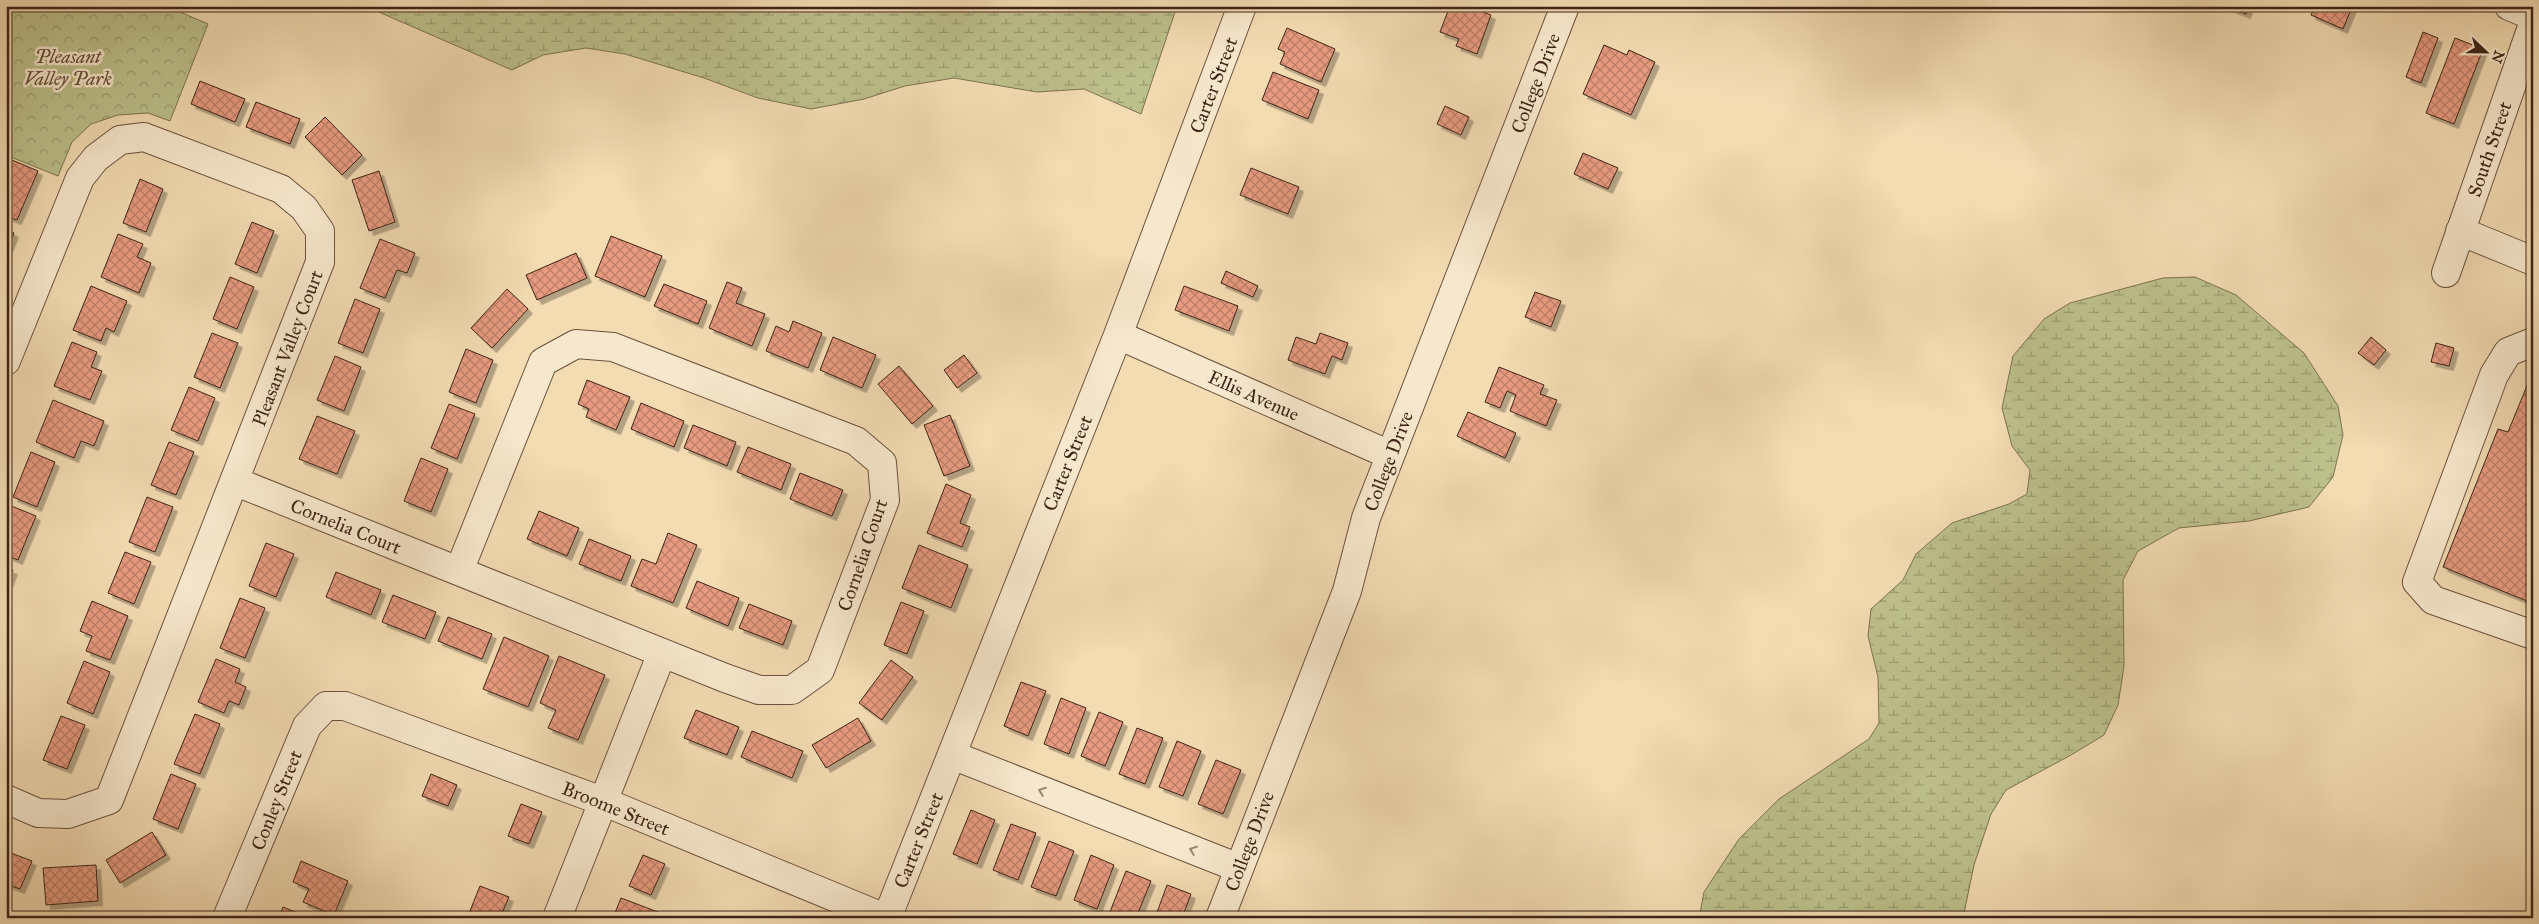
<svg xmlns="http://www.w3.org/2000/svg" width="2539" height="924" font-family="'IM FELL Great Primer',serif">
<style>
.wetland{fill:url(#wetland-marsh);stroke:#7d7250}
.park{fill:url(#park-crowns);stroke:#7d7250}
.building{fill:url(#building-cross-hatch);stroke:#3e2416;filter:url(#shadow)}
.lines{fill:none;stroke-linecap:round;stroke-linejoin:round}
.minor-casing{stroke:#6b523d;stroke-width:30}
.minor{stroke:#f7e8cd;stroke-width:28}
.oneway{stroke:#9a8672}
.labels{text-anchor:middle;stroke-width:5;stroke-linejoin:round;paint-order:stroke}
.park-label{font-size:19px;font-style:italic;fill:#5e4b33;stroke:#f7e8cd}
.street-label{font-size:19px;fill:#3e2416;stroke:#f7e8cd}
</style>
<defs>
<pattern id="wetland-marsh" width="20" height="14" patternUnits="userSpaceOnUse" patternTransform="scale(1.25)"><rect width="20" height="14" fill="#bcc08b"/><path d="M1 5h8M5 5V1M11 12h8M15 12V8" fill="none" stroke="#9a9c71"/></pattern>
<pattern id="park-crowns" width="20" height="18" patternUnits="userSpaceOnUse" patternTransform="scale(1.25)"><rect width="20" height="18" fill="#bcc08b"/><path d="M2 6a3 3 0 1 1 6 0M12 15a3 3 0 1 1 6 0" fill="none" stroke="#9a9c71"/></pattern>
<pattern id="building-cross-hatch" width="8" height="8" patternUnits="userSpaceOnUse" patternTransform="scale(1.25)"><rect width="8" height="8" fill="#e89b80"/><path d="M0 0l8 8M0 8l8-8" fill="none" stroke="#bd7e68"/></pattern>
<filter id="shadow"><feDropShadow dx="4.5" dy="4.5" stdDeviation="0" flood-color="#0004"/></filter>
</defs>
<rect width="100%" height="100%" fill="#f3dbb2"/>
<filter id="stains"><feTurbulence type="fractalNoise" baseFrequency=".004" numOctaves="4"/><feColorMatrix values="0 0 0 0 .2 0 0 0 0 .09 0 0 0 0 .02 0 0 0 .5 -.17"/></filter>
<radialGradient id="worn" r=".72"><stop offset=".6" stop-color="#630" stop-opacity="0"/><stop offset="1" stop-color="#630" stop-opacity=".3"/></radialGradient>
<path class="wetland" d="M 365,6 L 1177,6 L 1141,114 L 1084,89 L 1037,92 L 954,78 L 905,86 L 864,99 L 811,109 L 758,98 L 704,78 L 625,54 L 586,48 L 543,55 L 512,70 Z
M 2195,277 L 2236,295 L 2304,353 L 2338,406 L 2343,435 L 2333,477 L 2309,507 L 2249,521 L 2179,528 L 2138,551 L 2123,580 L 2124,666 L 2118,705 L 2104,735 L 2071,755 L 2006,790 L 1991,814 L 1974,865 L 1963,918 L 1699,918 L 1704,892 L 1739,839 L 1779,799 L 1869,739 L 1879,723 L 1878,677 L 1868,636 L 1871,609 L 1903,580 L 1916,554 L 1952,523 L 2009,504 L 2027,494 L 2030,470 L 2012,446 L 2002,408 L 2013,356 L 2044,319 L 2070,303 L 2163,278 Z"/>
<path class="park" d="M 6,6 L 166,6 L 208,24 L 170,121 L 148,113 L 118,115 L 91,124 L 72,142 L 58,176 L 6,155 Z"/>
<path class="building" d="M 1450,6 L 1467,6 L 1491,15 L 1477,54 L 1456,46 L 1459,39 L 1440,32 Z
M 2225,6 L 2249,6 L 2246,14 Z
M 2315,6 L 2351,6 L 2352,7 L 2343,29 L 2311,15 Z
M 1287,28 L 1335,49 L 1321,82 L 1280,64 L 1285,52 L 1278,49 Z
M 2423,32 L 2438,38 L 2421,83 L 2406,77 Z
M 2455,38 L 2483,49 L 2454,124 L 2426,113 Z
M 1604,45 L 1627,55 L 1629,50 L 1655,62 L 1631,115 L 1583,94 Z
M 1273,72 L 1319,90 L 1308,119 L 1262,100 Z
M 200,81 L 245,99 L 235,122 L 191,104 Z
M 256,102 L 300,119 L 290,144 L 246,127 Z
M 1445,106 L 1469,117 L 1461,135 L 1437,124 Z
M 325,117 L 362,155 L 342,175 L 305,137 Z
M 1583,153 L 1618,168 L 1608,189 L 1574,174 Z
M 12,160 L 38,171 L 17,220 L 6,216 L 6,174 Z
M 1251,168 L 1299,187 L 1288,214 L 1240,195 Z
M 379,171 L 395,222 L 369,231 L 352,180 Z
M 140,179 L 163,189 L 146,232 L 123,223 Z
M 252,222 L 274,231 L 257,273 L 235,264 Z
M 6,229 L 14,233 L 6,253 Z
M 118,234 L 143,244 L 137,257 L 151,263 L 139,293 L 101,277 Z
M 611,236 L 662,256 L 645,297 L 595,276 Z
M 380,239 L 415,253 L 407,273 L 397,270 L 385,298 L 360,288 Z
M 576,253 L 587,278 L 537,300 L 526,275 Z
M 1226,271 L 1258,286 L 1253,297 L 1221,283 Z
M 230,277 L 254,287 L 237,329 L 213,319 Z
M 727,282 L 742,288 L 736,303 L 765,314 L 752,346 L 709,328 Z
M 664,284 L 707,301 L 698,324 L 654,306 Z
M 91,286 L 127,301 L 114,332 L 106,328 L 101,341 L 73,330 Z
M 1184,286 L 1238,306 L 1229,331 L 1175,310 Z
M 507,289 L 528,309 L 492,348 L 471,328 Z
M 1535,292 L 1561,301 L 1551,327 L 1525,317 Z
M 355,299 L 380,309 L 363,353 L 338,343 Z
M 793,321 L 822,333 L 808,368 L 766,351 L 776,326 L 789,332 Z
M 212,333 L 238,343 L 220,388 L 194,377 Z
M 1320,333 L 1348,343 L 1342,360 L 1332,356 L 1325,374 L 1288,360 L 1296,337 L 1316,344 Z
M 833,337 L 876,355 L 862,388 L 820,370 Z
M 2371,337 L 2386,350 L 2374,365 L 2358,353 Z
M 72,342 L 97,352 L 91,367 L 102,371 L 90,400 L 54,386 Z
M 2436,343 L 2454,348 L 2449,366 L 2431,362 Z
M 466,349 L 493,360 L 476,403 L 449,392 Z
M 964,355 L 977,373 L 957,388 L 944,370 Z
M 335,356 L 361,367 L 344,411 L 317,400 Z
M 899,366 L 933,406 L 912,424 L 878,384 Z
M 1499,367 L 1544,385 L 1540,394 L 1557,400 L 1546,426 L 1510,411 L 1516,395 L 1507,391 L 1500,408 L 1485,402 Z
M 2533,371 L 2533,588 L 2527,601 L 2443,567 L 2498,429 L 2508,432 Z
M 587,380 L 630,397 L 616,430 L 586,417 L 589,409 L 578,404 Z
M 189,387 L 215,398 L 198,441 L 171,430 Z
M 53,400 L 104,421 L 94,446 L 81,441 L 74,458 L 36,442 Z
M 641,403 L 684,421 L 674,447 L 631,429 Z
M 449,404 L 475,414 L 457,459 L 431,448 Z
M 1468,412 L 1516,433 L 1505,458 L 1457,436 Z
M 950,415 L 970,466 L 944,476 L 924,425 Z
M 317,416 L 355,431 L 337,474 L 299,459 Z
M 693,425 L 736,442 L 727,466 L 684,448 Z
M 169,442 L 194,452 L 176,495 L 151,485 Z
M 748,447 L 791,464 L 781,490 L 737,472 Z
M 31,452 L 55,462 L 37,507 L 13,497 Z
M 421,458 L 448,469 L 431,512 L 404,501 Z
M 800,473 L 843,490 L 832,516 L 790,499 Z
M 946,484 L 971,495 L 960,523 L 970,527 L 962,547 L 927,533 Z
M 147,497 L 173,507 L 155,552 L 129,542 Z
M 9,505 L 36,516 L 18,560 L 6,555 L 6,513 Z
M 539,511 L 579,528 L 567,556 L 527,539 Z
M 668,533 L 697,545 L 673,603 L 631,586 L 642,559 L 656,564 Z
M 589,539 L 631,556 L 621,581 L 579,564 Z
M 266,543 L 294,554 L 276,597 L 249,586 Z
M 919,545 L 968,565 L 951,608 L 902,588 Z
M 125,552 L 151,562 L 134,604 L 108,593 Z
M 6,568 L 13,570 L 6,588 Z
M 336,572 L 381,590 L 371,615 L 326,597 Z
M 697,581 L 739,598 L 728,626 L 686,608 Z
M 393,595 L 436,612 L 425,639 L 382,622 Z
M 240,598 L 265,608 L 245,658 L 220,648 Z
M 92,601 L 128,616 L 110,660 L 86,651 L 92,636 L 80,631 Z
M 901,602 L 924,611 L 907,654 L 884,645 Z
M 749,604 L 792,621 L 783,645 L 739,628 Z
M 448,617 L 492,634 L 482,659 L 438,641 Z
M 504,637 L 549,656 L 528,707 L 483,689 Z
M 559,656 L 605,675 L 578,740 L 548,728 L 556,710 L 540,703 Z
M 216,659 L 240,669 L 235,682 L 246,687 L 239,705 L 229,701 L 224,713 L 198,702 Z
M 891,660 L 913,677 L 882,720 L 859,703 Z
M 84,661 L 110,672 L 93,714 L 67,703 Z
M 1021,682 L 1046,691 L 1028,736 L 1004,726 Z
M 1061,698 L 1086,708 L 1069,754 L 1044,744 Z
M 696,710 L 739,727 L 727,755 L 684,738 Z
M 1099,712 L 1123,722 L 1105,766 L 1081,756 Z
M 195,714 L 220,724 L 200,774 L 174,764 Z
M 61,716 L 85,725 L 67,769 L 43,760 Z
M 858,718 L 871,741 L 826,768 L 812,745 Z
M 1137,728 L 1163,738 L 1145,784 L 1119,774 Z
M 752,731 L 803,751 L 792,778 L 741,757 Z
M 1177,741 L 1201,751 L 1183,796 L 1159,787 Z
M 1216,760 L 1241,770 L 1223,814 L 1198,804 Z
M 171,774 L 196,784 L 178,829 L 153,819 Z
M 431,774 L 457,785 L 448,806 L 422,796 Z
M 521,804 L 542,812 L 529,844 L 508,836 Z
M 971,810 L 995,820 L 977,864 L 953,854 Z
M 1011,824 L 1036,833 L 1018,880 L 993,870 Z
M 152,832 L 166,855 L 120,883 L 106,860 Z
M 1049,841 L 1074,851 L 1056,896 L 1031,887 Z
M 6,851 L 32,861 L 20,889 L 6,884 Z
M 643,855 L 665,864 L 651,895 L 629,886 Z
M 1091,855 L 1114,865 L 1097,909 L 1074,900 Z
M 301,861 L 348,881 L 334,915 L 303,902 L 309,889 L 293,882 Z
M 96,865 L 98,901 L 46,905 L 43,868 Z
M 1126,871 L 1151,881 L 1136,918 L 1110,918 L 1108,917 Z
M 1167,885 L 1191,894 L 1182,918 L 1155,918 Z
M 480,886 L 509,897 L 500,918 L 468,916 Z
M 621,898 L 671,917 L 671,918 L 613,918 Z
M 283,907 L 310,918 L 279,918 Z"/>
<g class="lines">
<g class="minor-casing">
<path id="minor" d="M 2509,6 L 2533,16
M 2460,231 L 2533,261
M 2446,273 L 2533,24
M 1118,335 L 1390,455
M 2533,342 L 2508,352 L 2494,375 L 2417,582 L 2433,600 L 2533,635
M 6,361 L 80,178 L 96,158 L 120,140 L 144,137 L 281,189 L 304,208 L 320,231 L 320,262 L 109,800 L 68,814 L 38,813 L 6,799
M 234,481 L 725,678 L 759,690 L 792,690 L 820,670 L 885,500 L 882,463 L 856,441 L 613,347 L 576,344 L 543,362 L 459,571
M 952,755 L 1239,868
M 227,918 L 307,726 L 326,706 L 345,706 L 602,801 L 885,918
M 557,918 L 662,653
M 887,918 L 1118,335 L 1242,6
M 1220,918 L 1347,591 L 1366,518 L 1565,6"/>
</g>
<use href="#minor" class="minor"/>
</g>
<defs><path id="oneway-chevron" d="M-2-3.5L2.5 0L-2 3.5" fill="none" stroke-width="1.6" stroke-linecap="round" stroke-linejoin="round" transform="scale(1.25)"/></defs>
<g class="oneway">
<use href="#oneway-chevron" transform="translate(1042 791) rotate(-159)"/>
<use href="#oneway-chevron" transform="translate(1193 850) rotate(-159)"/>
</g>
<g class="labels">
<g class="park-label">
<text x="68" y="63">Pleasant<tspan x="68" dy="22">Valley Park</tspan></text>
</g>
<g class="street-label">
<text transform="translate(1535 83) rotate(-69)" y="7">College Drive</text>
<text transform="translate(1213 85) rotate(-69)" y="7">Carter Street</text>
<text transform="translate(2489 149) rotate(-71)" y="7">South Street</text>
<text transform="translate(287 348) rotate(-69)" y="7">Pleasant Valley Court</text>
<text transform="translate(1254 395) rotate(24)" y="7">Ellis Avenue</text>
<text transform="translate(1388 461) rotate(-69)" y="7">College Drive</text>
<text transform="translate(1067 463) rotate(-68)" y="7">Carter Street</text>
<text transform="translate(346 526) rotate(22)" y="7">Cornelia Court</text>
<text transform="translate(862 555) rotate(-71)" y="7">Cornelia Court</text>
<text transform="translate(276 800) rotate(-68)" y="7">Conley Street</text>
<text transform="translate(616 808) rotate(22)" y="7">Broome Street</text>
<text transform="translate(918 840) rotate(-68)" y="7">Carter Street</text>
<text transform="translate(1249 841) rotate(-69)" y="7">College Drive</text>
</g>
</g>
<rect width="2539" height="924" fill="none" stroke="#f3dbb2" stroke-width="25"/>
<rect x="8" y="8" width="2524" height="909" fill="none" stroke="#3e2416" stroke-width="2.5"/>
<rect x="12" y="12" width="2514" height="899" fill="none" stroke="#3e2416"/>
<g transform="translate(2486 52) rotate(112)" stroke="#f7e8cd" stroke-width="4" paint-order="stroke">
<path d="M0-4L9 19L0 12L-9 19Z" fill="#3e2416"/>
<text y="-8" font-size="14" font-weight="bold" text-anchor="middle" fill="#3e2416">N</text>
</g>
<rect width="100%" height="100%" filter="url(#stains)"/>
<rect width="100%" height="100%" fill="url(#worn)"/>
</svg>
